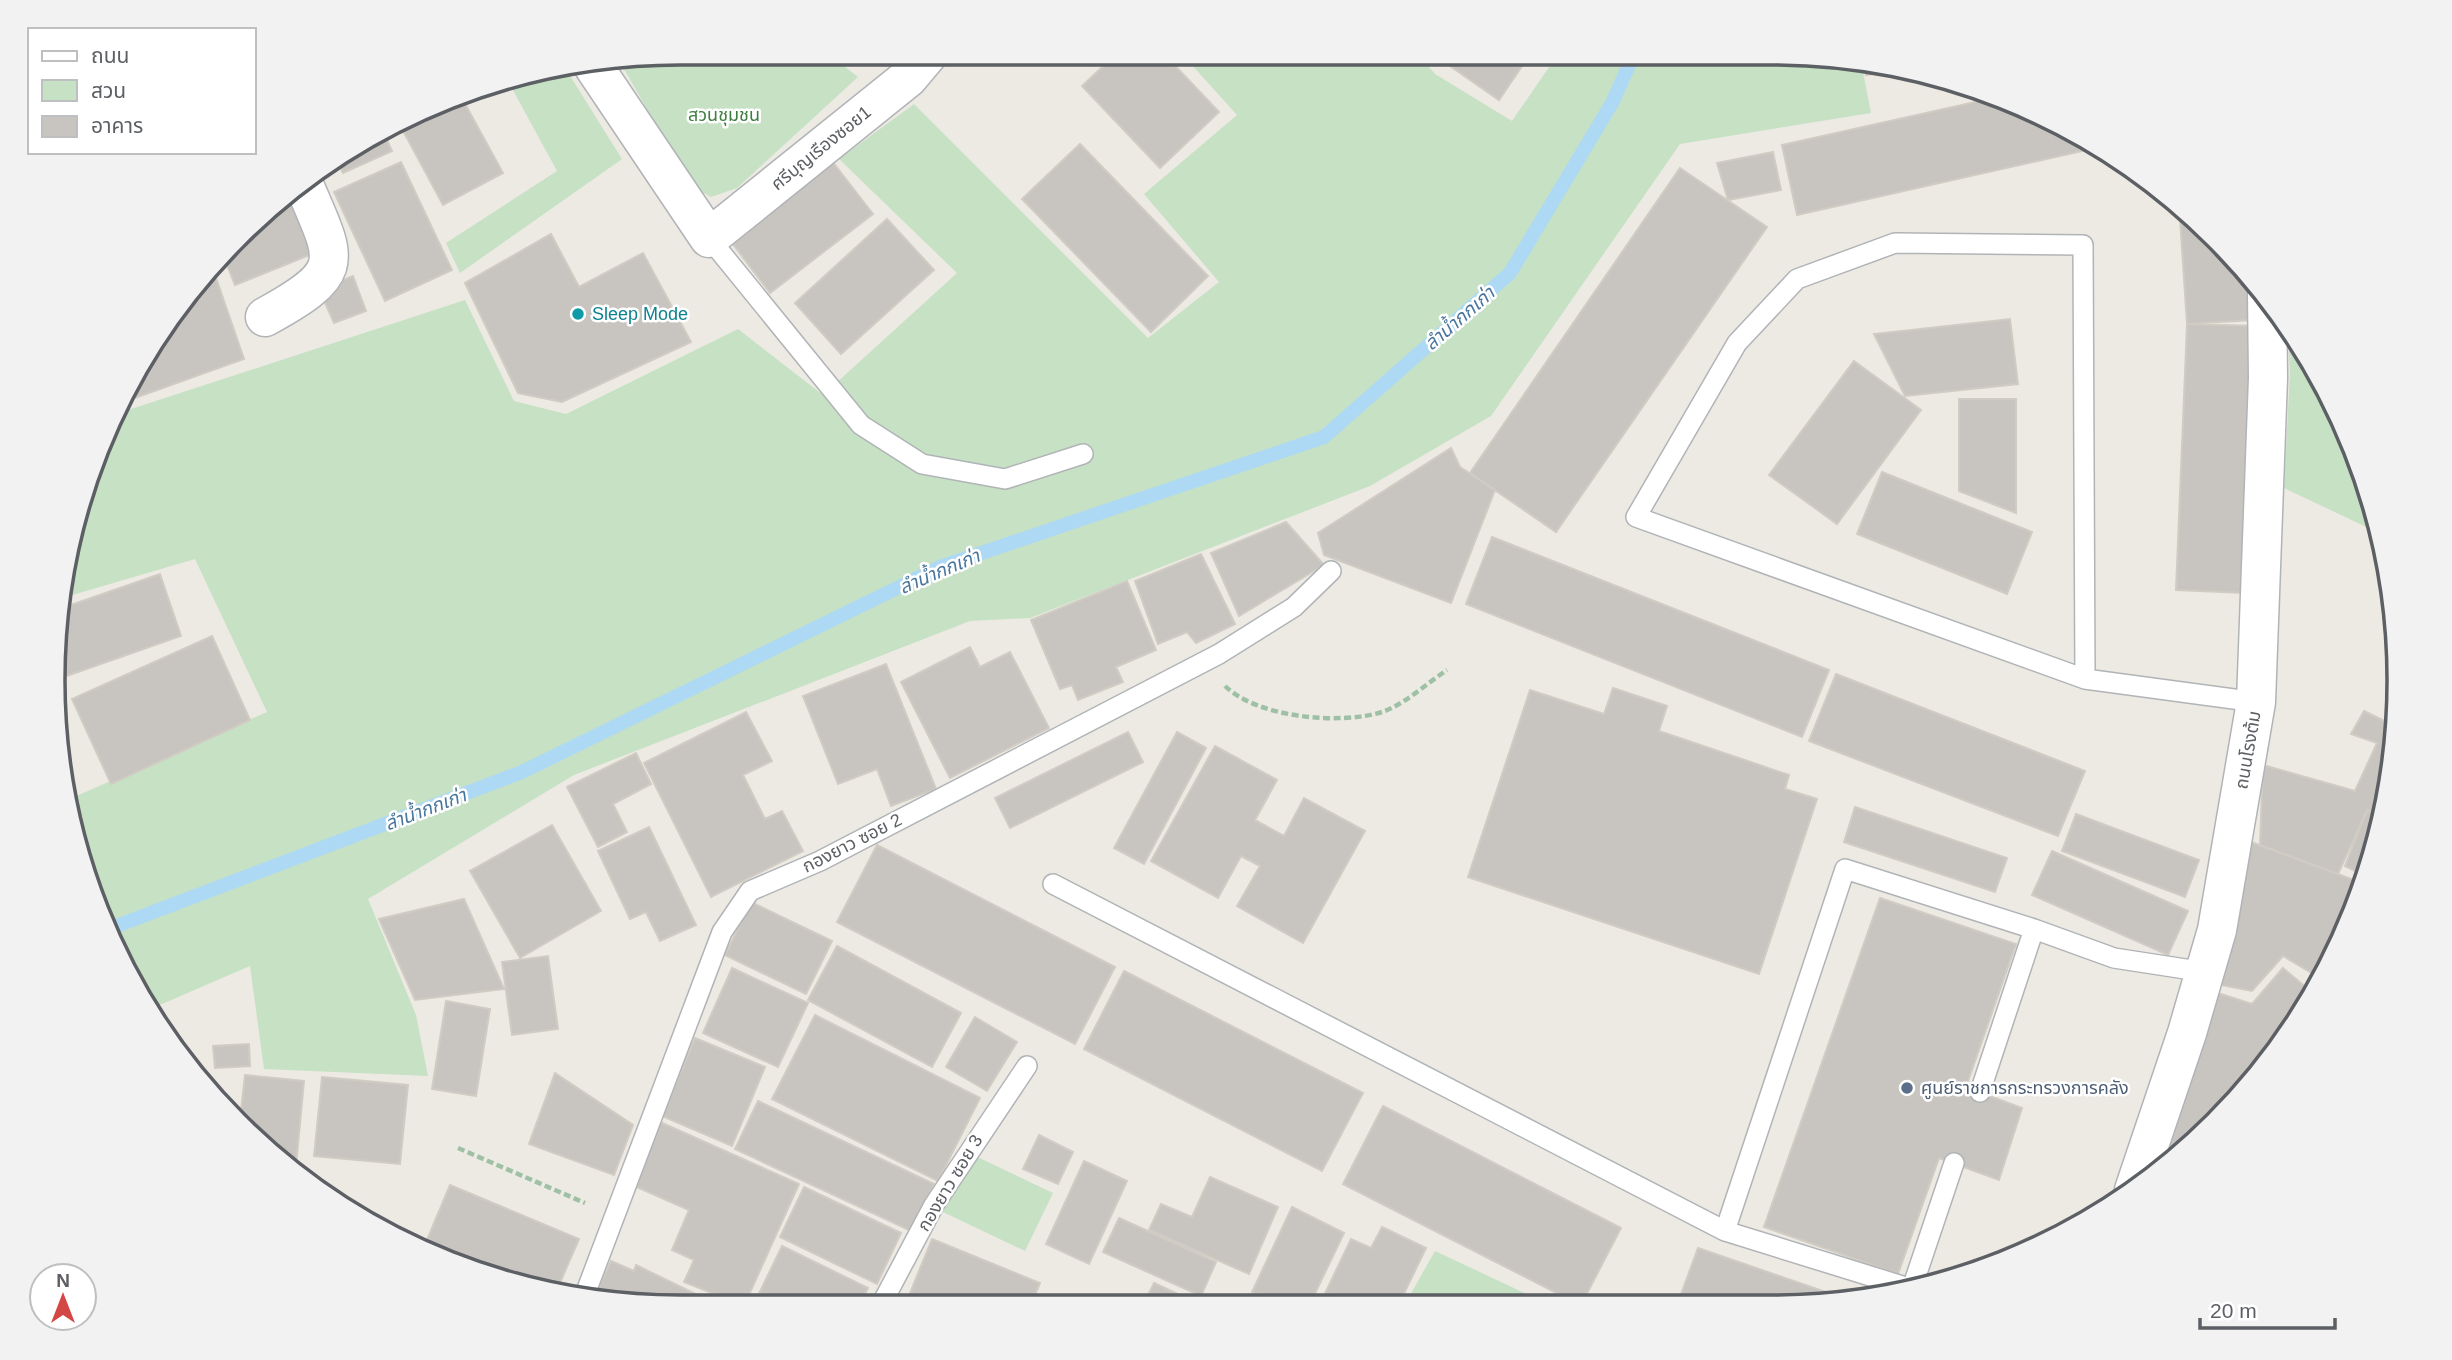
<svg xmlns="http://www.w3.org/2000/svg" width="2452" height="1360" font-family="Helvetica,'Noto Sans Thai',sans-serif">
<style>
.green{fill:#c6e1c4}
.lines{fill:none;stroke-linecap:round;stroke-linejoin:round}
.stream{stroke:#add9f4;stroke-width:14}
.building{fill:#c8c5c1;stroke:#d1ccc3;stroke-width:2}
.service-casing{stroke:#b1b4b7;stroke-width:22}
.minor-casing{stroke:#b1b4b7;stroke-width:41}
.path{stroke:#9ec1a6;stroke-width:4.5;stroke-dasharray:7 3.5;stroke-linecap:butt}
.service{stroke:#fff;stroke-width:19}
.minor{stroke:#fff;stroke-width:38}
.culture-dot{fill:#0f9aa8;stroke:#fff;stroke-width:2.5}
.service-dot{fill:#5c6f8a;stroke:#fff;stroke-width:2.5}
.labels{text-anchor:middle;stroke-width:5;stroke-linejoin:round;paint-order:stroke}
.park-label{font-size:18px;fill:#407e40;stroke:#fff}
.street-label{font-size:18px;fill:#5c5f63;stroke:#fff}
.culture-label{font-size:18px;fill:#0d838f;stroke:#fff;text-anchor:start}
.service-label{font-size:18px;fill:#4e5e75;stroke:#fff;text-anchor:start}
.water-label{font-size:19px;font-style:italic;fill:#49769c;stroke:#fff}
.rim{fill:none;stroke:#5c5f63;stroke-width:3.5}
</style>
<rect width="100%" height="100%" fill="#edeae4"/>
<path class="green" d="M 680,53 L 827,53 L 858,77 L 737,188 L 711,197 L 691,186 L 620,62 Z
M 1181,53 L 1417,53 L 1435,74 L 1512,121 L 1558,54 L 1813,54 L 1861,62 L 1871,113 L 1680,144 L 1491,416 L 1370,486 L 1030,618 L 970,621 L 574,775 L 368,899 L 416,1015 L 428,1076 L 264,1069 L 250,966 L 155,1007 L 100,921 L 72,798 L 267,712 L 195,559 L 69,596 L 74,518 L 122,412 L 465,300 L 514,401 L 566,414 L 738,329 L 823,395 L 957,273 L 839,159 L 914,104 L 1148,338 L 1219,282 L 1144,194 L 1237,115 Z
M 567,71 L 622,159 L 460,273 L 446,243 L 557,171 L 508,81 Z
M 2288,328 L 2335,402 L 2378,517 L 2381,534 L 2284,488 L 2290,373 Z
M 971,1154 L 1053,1193 L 1025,1251 L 943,1212 Z
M 1435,1251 L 1546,1303 L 1405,1304 Z"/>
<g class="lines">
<path class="stream" d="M 106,930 L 522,772 L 940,567 L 1324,437 L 1510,273 L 1612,103 L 1634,54"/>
</g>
<path class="building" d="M 1117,53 L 1163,53 L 1219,112 L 1160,168 L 1082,86 Z
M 1459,53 L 1531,53 L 1499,100 L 1450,66 Z
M 1864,62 L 1904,69 L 1866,75 Z
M 496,83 L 463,100 L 503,173 L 443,205 L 401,127 L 478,86 Z
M 1993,98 L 2085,136 L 2100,147 L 1797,215 L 1782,145 Z
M 385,136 L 392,151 L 343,173 L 337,161 Z
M 1080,144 L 1208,276 L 1151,332 L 1022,199 Z
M 1773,152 L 1781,190 L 1728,200 L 1717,163 Z
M 832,161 L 873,214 L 770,293 L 729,239 Z
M 401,162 L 452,270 L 385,301 L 334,192 Z
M 1680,168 L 1767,227 L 1556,532 L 1470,473 Z
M 296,184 L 322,250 L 235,285 L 225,260 Z
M 2179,203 L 2250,277 L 2253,320 L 2187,324 Z
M 887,219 L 934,270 L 841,354 L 795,303 Z
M 551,234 L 579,287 L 643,253 L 691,342 L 562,402 L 518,393 L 465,283 Z
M 214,272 L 244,359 L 135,398 L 132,389 L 158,332 Z
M 353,276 L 366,311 L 334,323 L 319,289 Z
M 2010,319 L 2018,384 L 1905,396 L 1874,334 Z
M 2187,324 L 2255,326 L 2244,593 L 2176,590 Z
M 1854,361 L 1921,410 L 1837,524 L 1769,475 Z
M 1959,399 L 2016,399 L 2016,513 L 1959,491 Z
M 1451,448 L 1460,467 L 1495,490 L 1451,603 L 1324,555 L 1318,533 Z
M 1882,472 L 2032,532 L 2007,594 L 1857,534 Z
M 1286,522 L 1324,565 L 1239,616 L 1211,553 Z
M 1492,537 L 1829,670 L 1802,737 L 1466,604 Z
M 1201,554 L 1235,624 L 1196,643 L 1187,632 L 1158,644 L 1135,581 Z
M 160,574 L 181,636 L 58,679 L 65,607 Z
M 1127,581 L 1156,650 L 1116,667 L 1123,682 L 1078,700 L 1072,685 L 1060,689 L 1031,620 Z
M 212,636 L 250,720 L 111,784 L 72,699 Z
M 970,647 L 980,667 L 1010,652 L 1049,728 L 950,778 L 901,682 Z
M 886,664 L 936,789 L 891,806 L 877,769 L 838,784 L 803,696 Z
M 1836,674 L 2085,771 L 2058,836 L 1809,741 Z
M 1613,688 L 1667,706 L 1659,731 L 1789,775 L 1785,789 L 1817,799 L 1759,974 L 1468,877 L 1530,690 L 1604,714 Z
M 2364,711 L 2395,726 L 2394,762 L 2382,815 L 2367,810 L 2338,874 L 2260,845 L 2263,765 L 2355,791 L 2377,743 L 2351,734 Z
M 746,712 L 772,761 L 743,775 L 765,819 L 782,811 L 803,851 L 711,897 L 644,763 Z
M 1128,732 L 1143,762 L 1010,828 L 995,798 Z
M 1177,732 L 1206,748 L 1144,864 L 1114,848 Z
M 1215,746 L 1277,780 L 1255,820 L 1284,836 L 1304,798 L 1365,831 L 1303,943 L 1237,906 L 1260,866 L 1241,856 L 1218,898 L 1151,861 Z
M 636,753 L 651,784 L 613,804 L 627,832 L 598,847 L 567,787 Z
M 1855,807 L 2007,858 L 1995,892 L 1844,842 Z
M 2367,810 L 2382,815 L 2367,877 L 2345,866 Z
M 2076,814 L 2199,860 L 2185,897 L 2062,851 Z
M 552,825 L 601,911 L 520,958 L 470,871 Z
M 649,827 L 696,925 L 660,941 L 646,912 L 630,919 L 598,851 Z
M 2251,842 L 2365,884 L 2322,979 L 2283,956 L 2252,991 L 2221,985 Z
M 877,845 L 1115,967 L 1075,1044 L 837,922 Z
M 2052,851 L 2188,911 L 2168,955 L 2032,895 Z
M 1880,898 L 2016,944 L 1966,1087 L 2022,1108 L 1999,1180 L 1939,1158 L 1898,1274 L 1764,1227 Z
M 464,899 L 504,989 L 415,1000 L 379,919 Z
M 751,902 L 832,941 L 806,994 L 725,955 Z
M 837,946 L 961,1013 L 932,1067 L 808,1000 Z
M 548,956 L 558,1029 L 512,1035 L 502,962 Z
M 732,968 L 808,1003 L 778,1067 L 703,1033 Z
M 2283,968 L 2315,995 L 2244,1094 L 2158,1169 L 2215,992 L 2252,1004 Z
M 1124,971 L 1363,1093 L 1322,1171 L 1084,1049 Z
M 446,1001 L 490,1009 L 476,1096 L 432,1089 Z
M 815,1015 L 980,1098 L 938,1181 L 772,1099 Z
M 975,1017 L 1017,1042 L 987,1091 L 946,1067 Z
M 695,1038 L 765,1067 L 732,1146 L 662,1116 Z
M 249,1044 L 250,1066 L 215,1068 L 213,1046 Z
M 555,1073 L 633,1125 L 614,1175 L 529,1144 Z
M 245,1075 L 304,1081 L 296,1166 L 240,1120 Z
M 322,1077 L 408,1085 L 400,1164 L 314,1156 Z
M 758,1101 L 934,1184 L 911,1231 L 735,1149 Z
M 1383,1106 L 1621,1228 L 1582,1303 L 1576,1303 L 1343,1184 Z
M 660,1122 L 799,1184 L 744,1306 L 684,1282 L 694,1260 L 672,1250 L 689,1210 L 632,1185 Z
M 1039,1135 L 1073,1152 L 1058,1184 L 1023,1169 Z
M 1084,1161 L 1127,1181 L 1089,1264 L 1046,1244 Z
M 1210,1177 L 1278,1207 L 1249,1274 L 1149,1230 L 1161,1204 L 1192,1217 Z
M 450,1185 L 579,1239 L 556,1292 L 517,1286 L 424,1247 Z
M 804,1187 L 901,1233 L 877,1284 L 780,1237 Z
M 1292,1207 L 1344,1233 L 1310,1304 L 1279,1304 L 1252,1292 Z
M 1119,1218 L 1216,1262 L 1201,1296 L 1103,1252 Z
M 1382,1227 L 1426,1248 L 1399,1304 L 1320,1304 L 1351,1239 L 1371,1248 Z
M 932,1239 L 1040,1283 L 1031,1305 L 906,1303 Z
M 782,1246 L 868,1288 L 859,1305 L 753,1306 Z
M 1698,1248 L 1855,1302 L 1697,1303 L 1680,1297 Z
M 611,1261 L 634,1271 L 636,1265 L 720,1306 L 639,1306 L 593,1299 Z
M 1154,1283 L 1199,1304 L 1143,1305 Z"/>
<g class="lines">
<g class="service-casing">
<path id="service" d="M 709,238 L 861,425 L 922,464 L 1005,479 L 1083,454
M 2085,679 L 1636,517 L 1737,343 L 1797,279 L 1895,243 L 2083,245 L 2085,679 L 2256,702
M 1053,884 L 1725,1231 L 1912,1289
M 2034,929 L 2114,958 L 2205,972
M 1725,1231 L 1845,869 L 2034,929 L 1980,1092
M 1912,1288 L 1954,1163
M 584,1297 L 722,932 L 750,891 L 820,861 L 1219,654 L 1294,607 L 1331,571
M 881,1305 L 934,1205 L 1027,1066"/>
</g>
<g class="minor-casing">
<path id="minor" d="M 594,67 L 709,238 L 908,78 L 929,53
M 265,317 C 351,270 336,261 302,180
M 2134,1190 L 2187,1033 L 2217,930 L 2256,702 L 2268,378 L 2267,294"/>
</g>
<path class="path" d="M 1225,686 C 1258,718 1340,725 1382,712 C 1404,705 1427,683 1447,670
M 458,1148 L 585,1203"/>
<use href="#service" class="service"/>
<use href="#minor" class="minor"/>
</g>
<circle class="culture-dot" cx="578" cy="314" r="7"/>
<circle class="service-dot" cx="1907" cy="1088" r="7"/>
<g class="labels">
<g class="park-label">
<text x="724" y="121">สวนชุมชน</text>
</g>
<g class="street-label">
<text transform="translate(821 148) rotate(-39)" y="6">ศรีบุญเรืองซอย1</text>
<text transform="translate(2248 750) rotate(-80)" y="6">ถนนโรงต้ม</text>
<text transform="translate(852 843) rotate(-27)" y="6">กองยาว ซอย 2</text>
<text transform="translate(950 1183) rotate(-59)" y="6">กองยาว ซอย 3</text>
</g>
<g class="culture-label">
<text x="592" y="320">Sleep Mode</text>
</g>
<g class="service-label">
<text x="1921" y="1094">ศูนย์ราชการกระทรวงการคลัง</text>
</g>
<g class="water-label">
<text transform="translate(1459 318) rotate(-41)" y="7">ลำน้ำกกเก่า</text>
<text transform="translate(939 571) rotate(-23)" y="7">ลำน้ำกกเก่า</text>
<text transform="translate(425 809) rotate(-21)" y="7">ลำน้ำกกเก่า</text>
</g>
</g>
<path d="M0 0H2452V1360H0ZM680 65H1772A615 615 0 0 1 2387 680V680A615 615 0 0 1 1772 1295H680A615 615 0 0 1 65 680V680A615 615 0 0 1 680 65Z" fill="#f2f2f3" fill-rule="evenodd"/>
<path class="rim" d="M680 65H1772A615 615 0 0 1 2387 680V680A615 615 0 0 1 1772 1295H680A615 615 0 0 1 65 680V680A615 615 0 0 1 680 65Z"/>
<rect x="28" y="28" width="228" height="126" fill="#ffffff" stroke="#bebfc1" stroke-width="2"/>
<rect x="42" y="51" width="35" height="10" fill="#ffffff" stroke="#bebfc1" stroke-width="2"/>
<text x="91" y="63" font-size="21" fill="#5c5f63">ถนน</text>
<rect x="42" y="80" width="35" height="21" fill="#c6e1c4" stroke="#bebfc1" stroke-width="2"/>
<text x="91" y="98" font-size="21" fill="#5c5f63">สวน</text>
<rect x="42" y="116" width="35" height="21" fill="#c8c5c1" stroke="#bebfc1" stroke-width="2"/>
<text x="91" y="133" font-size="21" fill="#5c5f63">อาคาร</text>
<g transform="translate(63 1297)"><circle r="33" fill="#ffffff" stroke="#bebfc1" stroke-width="2"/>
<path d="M0-5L12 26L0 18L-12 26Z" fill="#d34744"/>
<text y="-10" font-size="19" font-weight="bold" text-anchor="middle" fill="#5c5f63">N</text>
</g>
<path d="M2200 1318v10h135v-10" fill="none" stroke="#5c5f63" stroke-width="3.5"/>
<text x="2210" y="1318" font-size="21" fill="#5c5f63" stroke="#ffffff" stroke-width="5" paint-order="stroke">20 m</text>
</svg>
